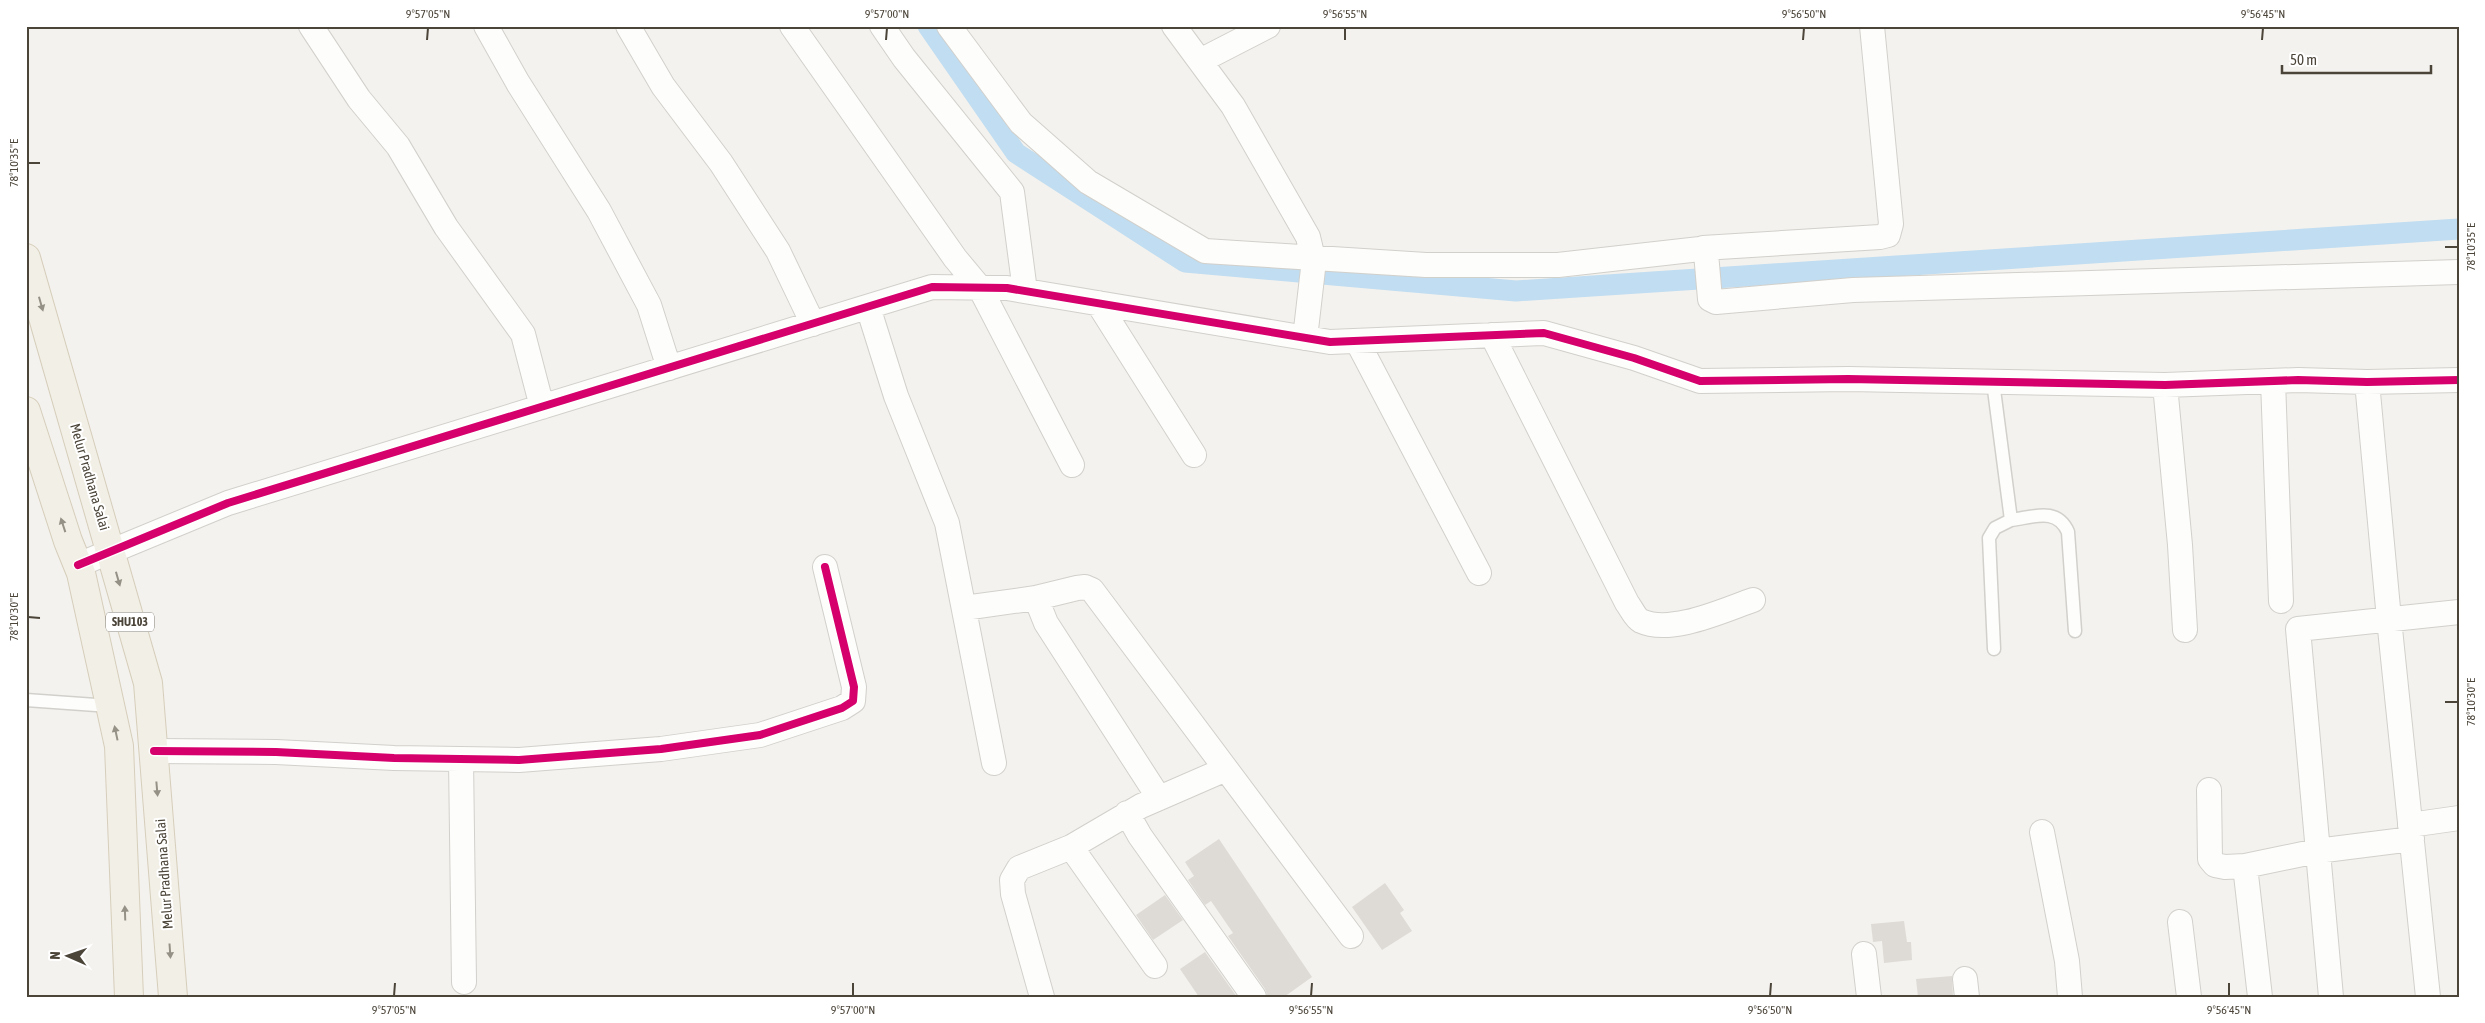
<svg xmlns="http://www.w3.org/2000/svg" width="2485" height="1023" font-family="'Asap Condensed',sans-serif">
<style>
.lines{fill:none;stroke-linecap:round;stroke-linejoin:round}
.canal{stroke:#c0ddf1;stroke-width:21}
.building{fill:#dedbd6}
.service-casing{stroke:#d2d0cb;stroke-width:15}
.minor-casing{stroke:#d2d0cb;stroke-width:26}
.primary-casing{stroke:#d6cebb;stroke-width:30}
.service{stroke:#fdfdfc;stroke-width:12}
.minor{stroke:#fdfdfc;stroke-width:24}
.primary{stroke:#f2efe6;stroke-width:28}
.cycleway-casing{stroke:#fff;stroke-width:11}
.cycleway{stroke:#d6006c;stroke-width:8}
.oneway{fill:#969187}
.ticks{fill:none;stroke:#4b4439;stroke-width:2}
.labels{text-anchor:middle;stroke-width:4;stroke-linejoin:round;paint-order:stroke}
.shield{fill:#fff;stroke:#817c74;stroke-width:1}
.shield-label{font-size:12px;font-weight:bold;fill:#4b4439}
.street-label{font-size:14px;fill:#4b4439;stroke:#fff}
.neatline{fill:none;stroke:#4b4439;stroke-width:2}
.ticks-label{font-size:12px;text-anchor:middle;fill:#4b4439}
</style>
<rect width="100%" height="100%" fill="#f4f2ee"/>
<g class="lines">
<path class="canal" d="M 928,26 L 1016,153 L 1185,262 L 1516,291 L 2459,229"/>
</g>
<path class="building" d="M 1219,839 L 1312,977 L 1284,997 L 1268,997 L 1265,989 L 1228,936 L 1233,933 L 1211,901 L 1205,905 L 1188,880 L 1194,876 L 1185,862 Z
M 1385,883 L 1404,910 L 1400,913 L 1412,931 L 1382,950 L 1352,907 Z
M 1165,895 L 1183,920 L 1153,940 L 1136,915 Z
M 1904,921 L 1907,942 L 1911,942 L 1912,960 L 1884,963 L 1882,941 L 1873,942 L 1871,924 Z
M 1205,952 L 1237,997 L 1199,997 L 1180,969 Z
M 1952,976 L 1953,997 L 1918,997 L 1916,979 Z"/>
<g class="lines">
<g class="service-casing">
<path id="service" d="M 1993,382 L 2011,520 L 1995,528 L 1989,538 L 1994,649
M 2011,520 C 2034,517 2057,507 2068,532 L 2075,631
M 26,700 L 110,706"/>
</g>
<g class="minor-casing">
<path id="minor" d="M 311,26 L 359,99 L 398,146 L 446,227 L 523,334 L 542,407
M 486,26 L 518,83 L 599,211 L 649,305 L 669,368
M 628,26 L 663,86 L 721,163 L 778,251 L 813,324
M 792,26 L 955,258 L 980,288 L 1072,465
M 882,26 L 904,58 L 1012,192 L 1025,291
M 949,26 L 1021,123 L 1088,182 L 1205,251 L 1426,265 L 1558,265 L 1700,249 L 1706,253 L 1710,299 L 1716,302 L 1853,290 L 2459,272
M 1174,26 L 1233,106 L 1308,237 L 1313,258 L 1313,269 L 1305,338
M 1200,61 L 1268,26
M 1704,250 L 1703,248 L 1880,237 L 1888,235 L 1891,224 L 1872,26
M 1098,303 L 1194,455
M 868,307 L 896,396 L 947,523 L 994,763
M 1492,335 L 1627,603 C 1631,608 1635,618 1641,621 C 1671,635 1724,610 1753,600
M 1357,341 L 1479,573
M 2273,381 L 2281,601
M 2367,382 L 2389,619 L 2428,997
M 2165,385 L 2180,545 L 2185,630
M 78,565 L 228,503 L 932,287 L 1007,288 L 1330,342 L 1544,333 L 1634,358 L 1700,381 L 1848,379 L 2165,385 L 2298,380 L 2367,382 L 2459,380
M 1036,598 L 1046,623 L 1159,798
M 964,608 L 1036,598 L 1077,588 L 1085,587 L 1092,590 L 1351,936
M 154,751 L 276,752 L 394,758 L 519,760 L 661,749 L 760,735 L 842,708 L 853,701 L 854,687 L 825,567
M 461,759 L 464,982
M 2209,790 L 2210,859 L 2215,865 L 2225,867 L 2245,866 L 2317,851 L 2412,839
M 1127,813 L 1140,836 L 1254,997
M 2410,825 L 2459,818
M 2042,832 L 2067,961 L 2070,997
M 1071,847 L 1155,966
M 2245,866 L 2260,997
M 2180,922 L 2189,997
M 1864,954 L 1869,997
M 1965,979 L 1967,997
M 1042,997 L 1013,894 L 1012,880 L 1019,868 L 1071,847 L 1141,806 L 1226,769
M 2331,997 L 2298,629 L 2459,612"/>
</g>
<g class="primary-casing">
<path id="primary" d="M 26,258 L 148,683 L 173,997
M 26,411 L 68,541 L 81,573 L 119,746 L 129,997"/>
</g>
<use href="#service" class="service"/>
<use href="#minor" class="minor"/>
<use href="#primary" class="primary"/>
<g class="cycleway-casing">
<path id="cycleway" d="M 78,565 L 228,503 L 932,287 L 1007,288 L 1330,342 L 1544,333 L 1634,358 L 1700,381 L 1848,379 L 2165,385 L 2298,380 L 2367,382 L 2459,380
M 154,751 L 276,752 L 394,758 L 519,760 L 661,749 L 760,735 L 842,708 L 853,701 L 854,687 L 825,567"/>
</g>
<use href="#cycleway" class="cycleway"/>
</g>
<defs><path id="oneway-solid" d="M-6-.8H1V-3.2L6.5 0L1 3.2V.8H-6Z" transform="scale(1.25)"/></defs>
<g class="oneway">
<use href="#oneway-solid" transform="translate(41 304) rotate(74)"/>
<use href="#oneway-solid" transform="translate(63 525) rotate(-108)"/>
<use href="#oneway-solid" transform="translate(118 579) rotate(74)"/>
<use href="#oneway-solid" transform="translate(116 733) rotate(-102)"/>
<use href="#oneway-solid" transform="translate(157 789) rotate(85)"/>
<use href="#oneway-solid" transform="translate(125 913) rotate(-92)"/>
<use href="#oneway-solid" transform="translate(170 951) rotate(86)"/>
</g>
<path class="ticks" d="M 427,40 L 428,28M 886,40 L 887,28M 1345,40 L 1345,28M 1803,40 L 1804,28M 2262,40 L 2263,28M 28,163 L 40,163M 2445,247 L 2458,247M 28,617 L 40,618M 2445,702 L 2458,702M 394,996 L 395,983M 853,996 L 853,983M 1311,996 L 1312,983M 1770,996 L 1771,983M 2229,996 L 2229,983"/>
<g class="labels">
<rect class="shield" x="106" y="612.5" width="48" height="19" rx="4"/>
<g class="shield-label">
<text x="130" y="626">SHU103</text>
</g>
<g class="street-label">
<text transform="translate(90 477) rotate(74)" y="5">Melur Pradhana Salai</text>
<text transform="translate(164 874) rotate(-94)" y="5">Melur Pradhana Salai</text>
</g>
</g>
<rect width="2485" height="1023" fill="none" stroke="#ffffff" stroke-width="55"/>
<g transform="translate(68 956) rotate(272)" stroke="#ffffff" stroke-width="4" paint-order="stroke">
<path d="M0-4L9 19L0 12L-9 19Z" fill="#4b4439"/>
<text y="-8" font-size="14" font-weight="bold" text-anchor="middle" fill="#4b4439">N</text>
</g>
<path d="M2282 65v8h149v-8" fill="none" stroke="#4b4439" stroke-width="2.5"/>
<text x="2290" y="65" font-size="15" fill="#4b4439" stroke="#ffffff" stroke-width="4" paint-order="stroke">50 m</text>
<rect x="28" y="28" width="2430" height="968" class="neatline"/>
<g class="ticks-label">
<text x="428" y="18">9°57'05"N</text>
<text x="887" y="18">9°57'00"N</text>
<text x="1345" y="18">9°56'55"N</text>
<text x="1804" y="18">9°56'50"N</text>
<text x="2263" y="18">9°56'45"N</text>
<text transform="translate(14 163) rotate(-90)" y="4">78°10'35"E</text>
<text transform="translate(2471 247) rotate(-90)" y="4">78°10'35"E</text>
<text transform="translate(14 617) rotate(-90)" y="4">78°10'30"E</text>
<text transform="translate(2471 702) rotate(-90)" y="4">78°10'30"E</text>
<text x="394" y="1014">9°57'05"N</text>
<text x="853" y="1014">9°57'00"N</text>
<text x="1311" y="1014">9°56'55"N</text>
<text x="1770" y="1014">9°56'50"N</text>
<text x="2229" y="1014">9°56'45"N</text>
</g>
</svg>
